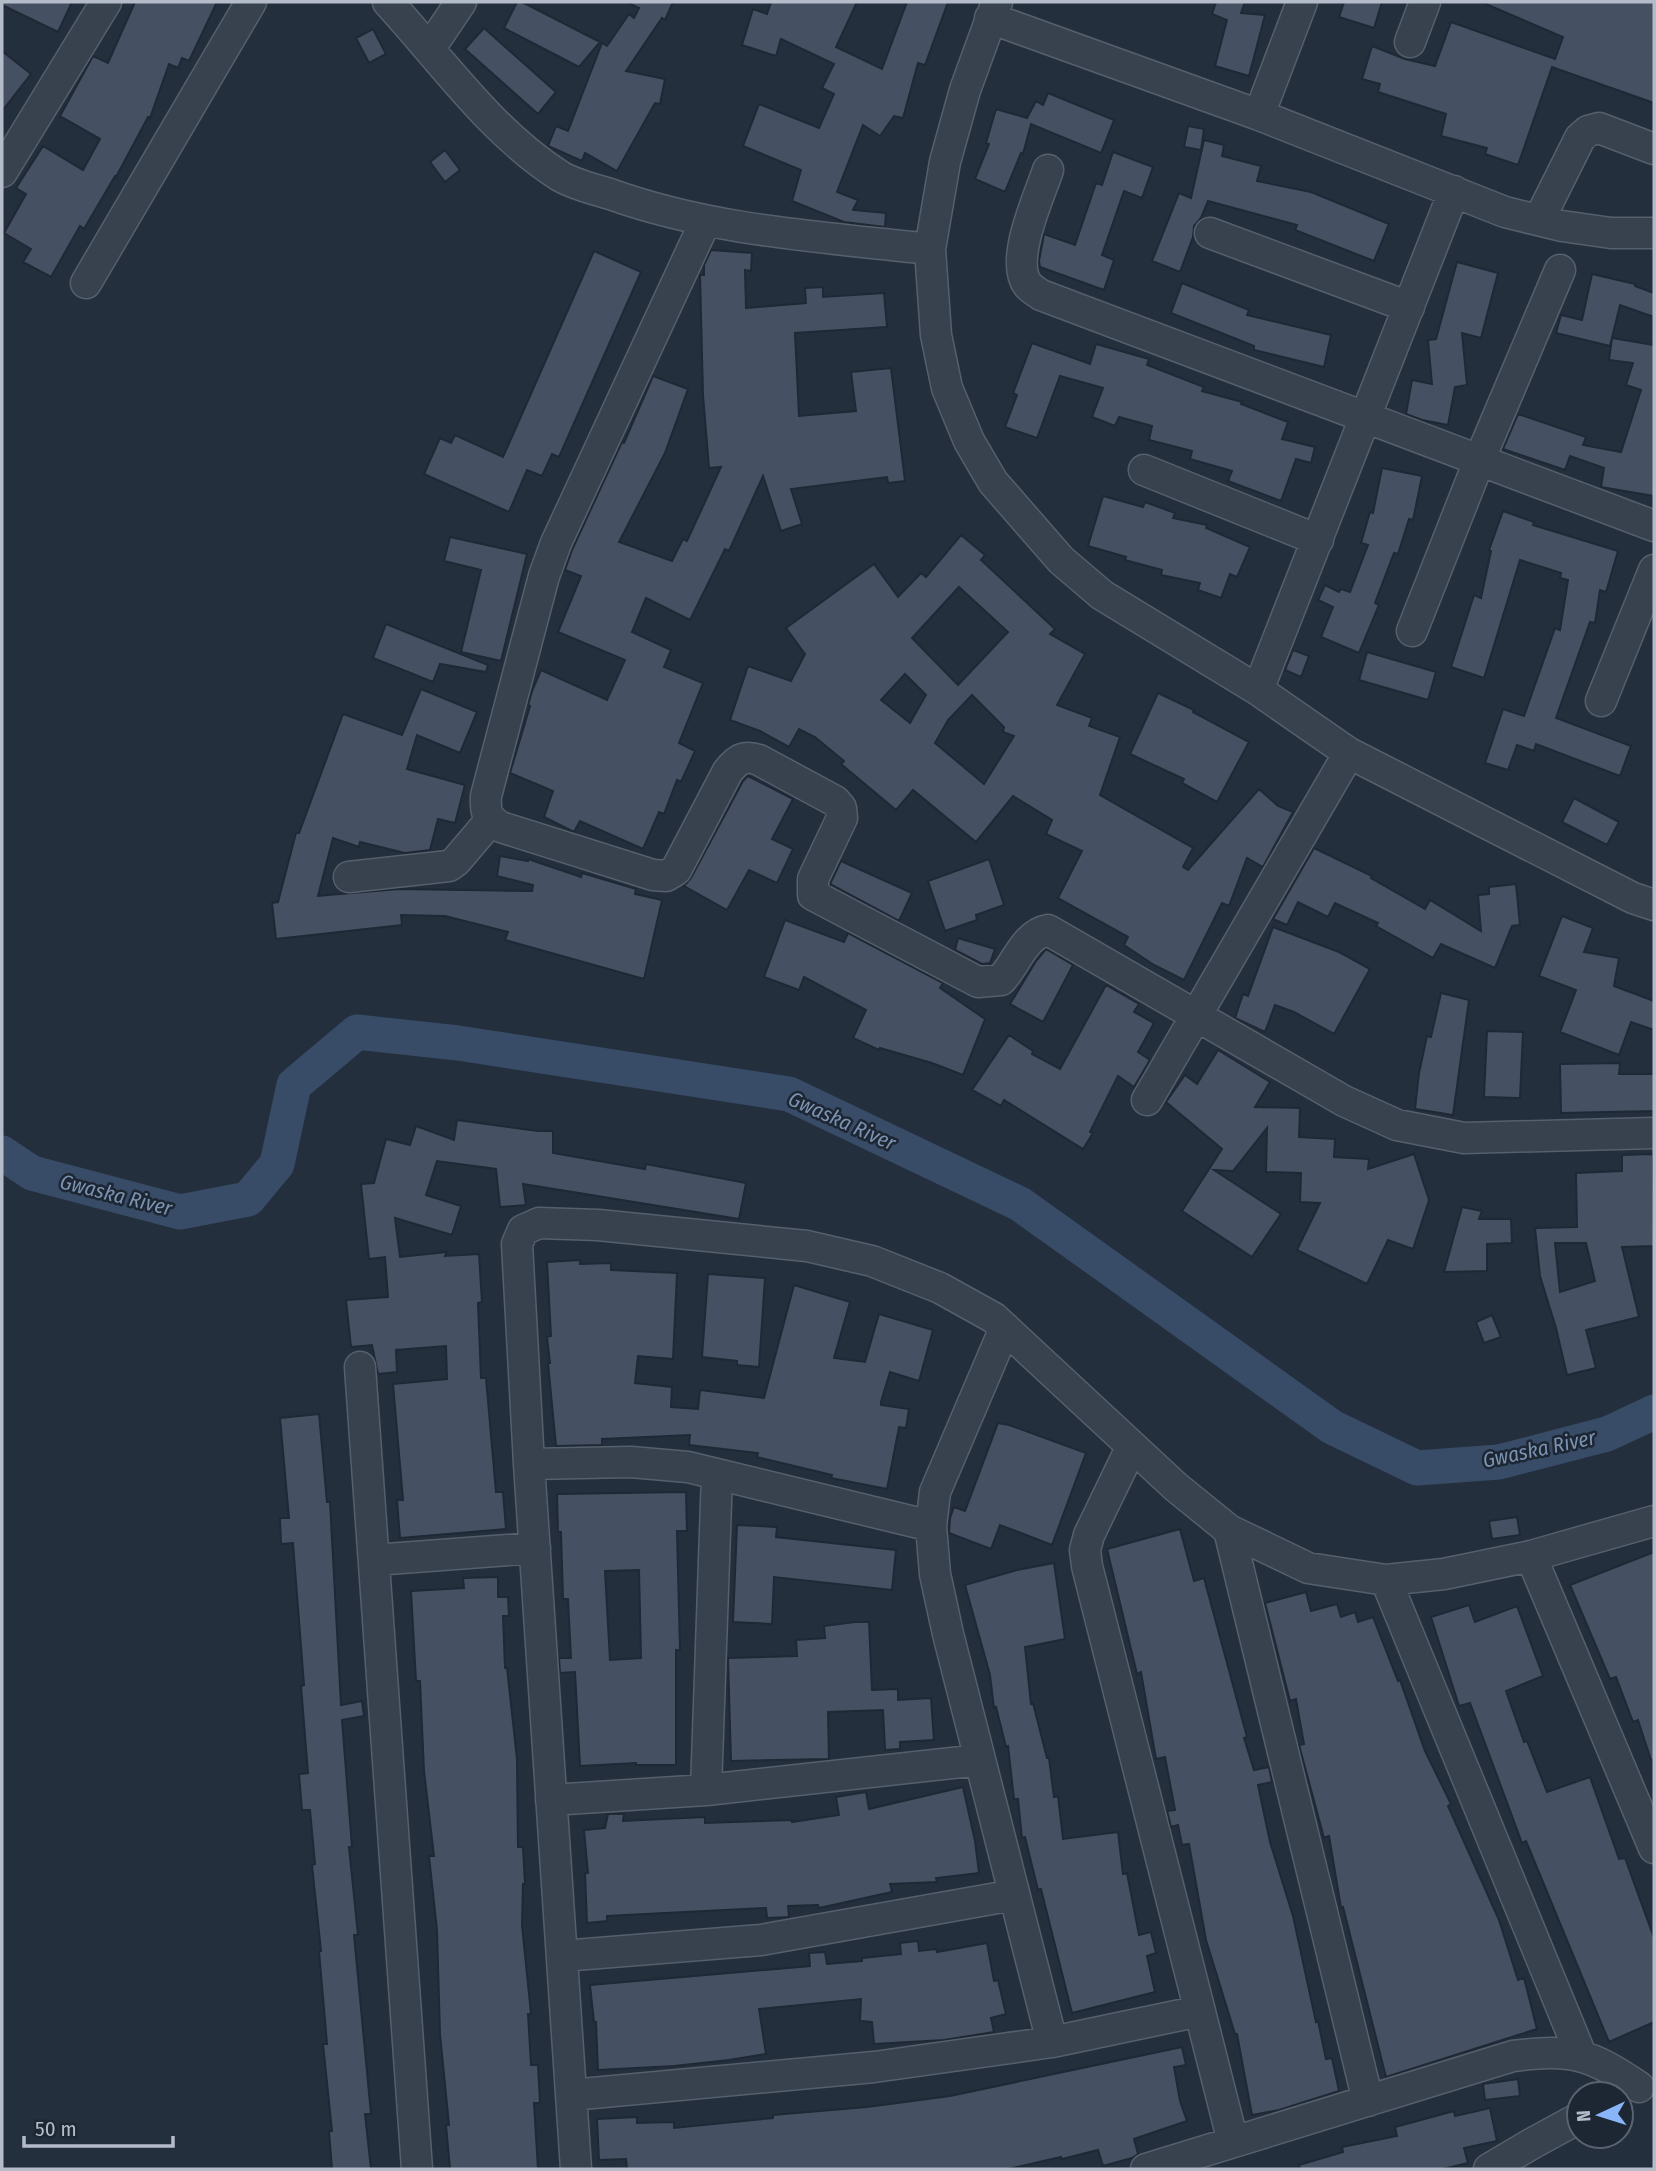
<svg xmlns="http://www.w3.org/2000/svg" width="1656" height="2171" font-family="'Fira Sans Condensed',sans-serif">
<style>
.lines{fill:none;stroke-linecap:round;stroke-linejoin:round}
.river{stroke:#394c67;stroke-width:35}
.building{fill:#455162;stroke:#1f2835;stroke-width:2;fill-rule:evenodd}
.minor-casing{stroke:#565f6c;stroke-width:33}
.minor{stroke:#38414e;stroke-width:30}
.labels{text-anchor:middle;stroke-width:5;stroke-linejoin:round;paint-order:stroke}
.water-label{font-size:21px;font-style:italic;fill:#7c92b1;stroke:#1d2633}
</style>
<rect width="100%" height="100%" fill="#242f3e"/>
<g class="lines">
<path class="river" d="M 2,1153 L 32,1173 L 180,1212 L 248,1199 L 277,1164 L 294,1085 L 357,1032 L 458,1043 L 789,1094 L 1020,1204 L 1332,1427 L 1417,1468 L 1499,1462 L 1607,1434 L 1654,1412"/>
</g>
<path class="building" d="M 2,2 L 72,2 L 58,32 L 2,5 Z
M 135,2 L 217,2 L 189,61 L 182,58 L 178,68 L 169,64 L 150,118 L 148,117 L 116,177 L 115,176 L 84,229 L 80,226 L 51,277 L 23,262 L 31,249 L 4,233 L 26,194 L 16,188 L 43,146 L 83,170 L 100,139 L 60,116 L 93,56 L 108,63 Z
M 517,2 L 522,2 L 600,42 L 579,67 L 504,28 Z
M 626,2 L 673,2 L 665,20 L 662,18 L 626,71 L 665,79 L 660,104 L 655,103 L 617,171 L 585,153 L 582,161 L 548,146 L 556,126 L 568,131 L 602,43 L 607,46 L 629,14 L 634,18 L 639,8 Z
M 771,2 L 857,2 L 836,47 L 882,69 L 907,2 L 948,2 L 925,65 L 918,63 L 903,118 L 894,116 L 880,136 L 863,125 L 837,192 L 858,200 L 853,210 L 886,213 L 885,227 L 844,222 L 792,201 L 801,170 L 743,146 L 759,104 L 819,128 L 834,94 L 822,88 L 834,64 L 781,39 L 776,56 L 742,45 L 753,9 L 767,14 Z
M 1216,2 L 1245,2 L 1241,13 L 1265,15 L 1249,76 L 1215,66 L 1227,20 L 1212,14 Z
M 1344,2 L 1382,2 L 1374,28 L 1339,17 Z
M 1481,2 L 1654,2 L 1654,103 L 1552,67 L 1518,165 L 1485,154 L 1487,148 L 1441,136 L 1446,114 L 1378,92 L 1380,84 L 1362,79 L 1372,46 L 1405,59 L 1435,66 L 1451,22 L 1555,59 L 1563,37 Z
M 484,28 L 556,92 L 538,114 L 465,49 Z
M 373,29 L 386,54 L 369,63 L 356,38 Z
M 2,51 L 31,74 L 2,111 Z
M 1048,93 L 1114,120 L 1101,153 L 1031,124 L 1023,154 L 1021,153 L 1005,192 L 975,179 L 989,144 L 986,143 L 996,109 L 1027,118 L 1036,101 L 1043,105 Z
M 1188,126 L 1204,129 L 1201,150 L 1184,147 Z
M 1204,140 L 1224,145 L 1222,156 L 1261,166 L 1257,181 L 1311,192 L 1389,224 L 1374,261 L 1295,230 L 1297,225 L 1208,201 L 1201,218 L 1194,226 L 1193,237 L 1180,272 L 1152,261 L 1179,193 L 1191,198 Z
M 445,150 L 460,170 L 445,182 L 430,162 Z
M 1113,152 L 1153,167 L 1142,198 L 1124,191 L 1102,255 L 1114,260 L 1104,290 L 1040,267 L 1039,261 L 1044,234 L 1075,245 L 1096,183 L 1102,185 Z
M 711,250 L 752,253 L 751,271 L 745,270 L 746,308 L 806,303 L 805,288 L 823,287 L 823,297 L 884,293 L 887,327 L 795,333 L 799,416 L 856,411 L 851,372 L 891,368 L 905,481 L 888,483 L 887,477 L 791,489 L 802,524 L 781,531 L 763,476 L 729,551 L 725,549 L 690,620 L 646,598 L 632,632 L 671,650 L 664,667 L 703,683 L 679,743 L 695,751 L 681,782 L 677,780 L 664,814 L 659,812 L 643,849 L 580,821 L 574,832 L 544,817 L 553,791 L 510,773 L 530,706 L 528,705 L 532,691 L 541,670 L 607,700 L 625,660 L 558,632 L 581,576 L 565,570 L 572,550 L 622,442 L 624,443 L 653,376 L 688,389 L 665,453 L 619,542 L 672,561 L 683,539 L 687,541 L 721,467 L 709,468 L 703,395 L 700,275 L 704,275 L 704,265 Z
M 594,251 L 641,272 L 559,457 L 552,454 L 542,476 L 527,470 L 509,512 L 424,474 L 440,438 L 451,443 L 455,435 L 503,457 Z
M 1457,262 L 1498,273 L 1481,338 L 1462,333 L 1467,385 L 1455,387 L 1448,425 L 1422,420 L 1406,414 L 1412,380 L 1432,384 L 1428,340 L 1436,339 Z
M 1592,274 L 1635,284 L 1635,286 L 1654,293 L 1654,317 L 1620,305 L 1610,346 L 1556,333 L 1561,315 L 1582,320 Z
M 1182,283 L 1249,310 L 1247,315 L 1331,335 L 1324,367 L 1254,350 L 1254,346 L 1171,313 Z
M 1612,338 L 1654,345 L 1654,496 L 1601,487 L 1604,468 L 1570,456 L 1565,470 L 1503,449 L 1518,414 L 1586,437 L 1583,445 L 1621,452 L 1641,390 L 1626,385 L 1633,363 L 1609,360 Z
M 1032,343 L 1090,364 L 1096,344 L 1149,359 L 1147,365 L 1204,387 L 1202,391 L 1242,402 L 1241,404 L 1288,422 L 1282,439 L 1315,447 L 1311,463 L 1296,459 L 1281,501 L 1228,481 L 1232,471 L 1190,459 L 1192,451 L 1149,440 L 1152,426 L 1119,417 L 1115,426 L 1092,417 L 1103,388 L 1060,376 L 1037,438 L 1005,427 L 1017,395 L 1013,393 Z
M 1382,468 L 1422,476 L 1413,520 L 1409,519 L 1398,554 L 1394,553 L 1375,603 L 1379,605 L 1359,653 L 1321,637 L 1333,607 L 1318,600 L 1325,585 L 1339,592 L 1341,589 L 1350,592 L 1368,545 L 1361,543 L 1370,512 L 1373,513 Z
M 1103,496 L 1143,507 L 1145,502 L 1175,513 L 1173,518 L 1207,525 L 1206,528 L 1250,547 L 1237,577 L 1230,574 L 1221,598 L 1198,590 L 1200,583 L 1161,575 L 1162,570 L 1125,560 L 1126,557 L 1088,546 Z
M 1503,511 L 1534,522 L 1533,525 L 1618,551 L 1606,592 L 1600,590 L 1595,623 L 1590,622 L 1556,718 L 1631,746 L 1620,776 L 1536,744 L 1534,751 L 1517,745 L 1508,770 L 1485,763 L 1503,709 L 1524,716 L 1555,628 L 1560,630 L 1568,580 L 1560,578 L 1561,573 L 1520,560 L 1484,678 L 1451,667 L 1474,595 L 1481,598 L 1491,551 L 1489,550 Z
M 961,535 L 985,555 L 981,560 L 1055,629 L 1050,634 L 1085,654 L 1057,705 L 1092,718 L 1089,726 L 1120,737 L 1100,795 L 1193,848 L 1183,867 L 1188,870 L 1259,789 L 1278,806 L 1293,812 L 1263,867 L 1247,858 L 1229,906 L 1222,903 L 1184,980 L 1154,965 L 1124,945 L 1128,937 L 1058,898 L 1082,851 L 1046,834 L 1052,820 L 1013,796 L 976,842 L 913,790 L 896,810 L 841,764 L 844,761 L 815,737 L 799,729 L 789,747 L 760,731 L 730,720 L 748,666 L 791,681 L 805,654 L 786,628 L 874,564 L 898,597 L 921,573 L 926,577 ZM 959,587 L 1008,632 L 958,685 L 912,638 ZM 905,674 L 926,695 L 910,723 L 881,700 ZM 972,695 L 1004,727 L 1003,732 L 1014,736 L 984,784 L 935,743 L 948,720 Z
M 450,537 L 527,554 L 501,661 L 461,652 L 481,570 L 444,561 Z
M 386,624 L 488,665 L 486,672 L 440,664 L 433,682 L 373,658 Z
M 1293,650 L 1309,656 L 1301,677 L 1285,670 Z
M 1367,652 L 1436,672 L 1428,700 L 1359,680 Z
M 421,689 L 477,712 L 460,753 L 417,735 L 407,769 L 465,785 L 455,823 L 438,819 L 430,850 L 405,853 L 360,842 L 359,847 L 333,838 L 318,896 L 399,889 L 532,891 L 533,885 L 497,876 L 500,856 L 528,861 L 528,859 L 581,877 L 582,873 L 636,889 L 635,894 L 662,900 L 644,979 L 505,940 L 508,932 L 445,916 L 401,915 L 402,925 L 276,939 L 272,903 L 278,902 L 296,833 L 299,833 L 343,714 L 402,735 Z
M 1158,693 L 1194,710 L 1193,712 L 1249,742 L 1217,802 L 1182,783 L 1184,779 L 1130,754 Z
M 748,776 L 793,799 L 772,839 L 793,849 L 777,883 L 749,870 L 727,910 L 684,886 L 691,878 L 743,781 Z
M 1574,798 L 1619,822 L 1607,845 L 1562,822 Z
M 1314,848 L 1372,876 L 1371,878 L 1425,909 L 1430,900 L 1481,931 L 1478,895 L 1489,894 L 1489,887 L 1516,884 L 1520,925 L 1512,926 L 1495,968 L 1441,944 L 1433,958 L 1376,926 L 1378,923 L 1335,903 L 1328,917 L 1298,902 L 1287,925 L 1273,919 Z
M 989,859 L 1004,905 L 976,915 L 977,920 L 945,931 L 928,881 Z
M 841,861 L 912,893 L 899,921 L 830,884 Z
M 1562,916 L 1593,928 L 1584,952 L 1619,958 L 1614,986 L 1654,1001 L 1654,1030 L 1631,1022 L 1619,1055 L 1560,1032 L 1576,990 L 1539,976 Z
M 785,920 L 844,942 L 848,933 L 943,983 L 940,988 L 985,1019 L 963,1075 L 932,1063 L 880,1048 L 879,1050 L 853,1038 L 866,1010 L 804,977 L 799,990 L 764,977 Z
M 1273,927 L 1339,952 L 1370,969 L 1334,1034 L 1294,1012 L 1275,1005 L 1265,1032 L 1235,1018 L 1243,994 L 1248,996 Z
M 958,938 L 995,949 L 990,963 L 982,964 L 955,950 Z
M 1046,949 L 1073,965 L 1043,1022 L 1010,1004 L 1036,961 Z
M 1106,985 L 1139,1004 L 1134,1012 L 1154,1023 L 1138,1052 L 1150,1060 L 1134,1087 L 1118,1076 L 1090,1132 L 1093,1133 L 1083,1149 L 1004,1100 L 1001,1106 L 972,1090 L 1009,1035 L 1033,1051 L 1032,1054 L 1060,1069 Z
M 1441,993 L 1469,1000 L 1453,1115 L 1415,1109 L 1419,1073 L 1427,1036 L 1431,1037 Z
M 1487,1031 L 1523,1032 L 1520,1098 L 1484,1097 Z
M 1218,1050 L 1270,1082 L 1255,1107 L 1300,1108 L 1299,1137 L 1335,1139 L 1334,1157 L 1369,1159 L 1368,1169 L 1414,1154 L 1429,1200 L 1413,1249 L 1388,1240 L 1367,1284 L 1297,1250 L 1320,1203 L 1300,1202 L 1301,1173 L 1266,1172 L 1267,1128 L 1233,1171 L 1214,1170 L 1281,1214 L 1252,1257 L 1182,1211 L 1222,1149 L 1166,1102 L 1185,1075 L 1197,1084 Z
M 1620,1063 L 1619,1074 L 1654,1074 L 1654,1111 L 1561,1113 L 1560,1064 Z
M 457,1120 L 538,1131 L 553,1131 L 553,1153 L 645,1169 L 646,1164 L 746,1183 L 739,1219 L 523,1184 L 526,1205 L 500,1207 L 496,1169 L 437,1161 L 426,1195 L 461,1206 L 452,1235 L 395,1218 L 400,1257 L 447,1252 L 445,1256 L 479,1254 L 482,1302 L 478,1303 L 481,1378 L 486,1378 L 496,1492 L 503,1492 L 506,1529 L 400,1538 L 397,1500 L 403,1500 L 393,1384 L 447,1379 L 446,1346 L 396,1350 L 397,1372 L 378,1374 L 372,1345 L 351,1347 L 346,1300 L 388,1297 L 385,1257 L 369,1259 L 361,1184 L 374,1183 L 386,1139 L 410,1145 L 416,1126 L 454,1140 Z
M 1653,1154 L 1654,1246 L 1622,1247 L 1639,1317 L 1586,1330 L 1596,1368 L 1567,1375 L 1556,1328 L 1540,1276 L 1535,1228 L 1577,1227 L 1576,1173 L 1622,1171 L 1622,1155 ZM 1555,1243 L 1586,1243 L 1595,1281 L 1560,1292 Z
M 1462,1207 L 1482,1211 L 1479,1219 L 1511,1219 L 1512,1243 L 1487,1244 L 1487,1271 L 1444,1272 Z
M 580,1260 L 580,1264 L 611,1263 L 611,1270 L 677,1273 L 673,1359 L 638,1356 L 635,1383 L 672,1387 L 671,1407 L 698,1409 L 700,1390 L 764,1398 L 794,1285 L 850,1302 L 834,1358 L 865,1362 L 879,1314 L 933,1330 L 919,1381 L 890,1372 L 881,1402 L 881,1405 L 909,1409 L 906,1428 L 899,1427 L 887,1489 L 831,1478 L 832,1475 L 757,1457 L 758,1453 L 689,1445 L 690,1435 L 602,1439 L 602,1445 L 556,1446 L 548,1363 L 550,1363 L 547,1337 L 551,1336 L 547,1262 Z
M 708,1274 L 765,1278 L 759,1367 L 737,1365 L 737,1361 L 702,1357 Z
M 1492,1315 L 1501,1337 L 1484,1343 L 1476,1322 Z
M 319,1414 L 327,1502 L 330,1502 L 341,1705 L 362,1701 L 364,1716 L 342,1720 L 352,1847 L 349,1847 L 358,1935 L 354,1935 L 371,2114 L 365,2114 L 371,2169 L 332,2169 L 329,2131 L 332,2131 L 323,2044 L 327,2044 L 319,1951 L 321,1951 L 312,1865 L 315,1864 L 310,1810 L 302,1810 L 299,1774 L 308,1773 L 301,1686 L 304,1685 L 293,1543 L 281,1544 L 280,1518 L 289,1518 L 280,1418 Z
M 998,1423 L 1009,1425 L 1086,1453 L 1052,1545 L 1000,1525 L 991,1549 L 949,1533 L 950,1518 L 954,1507 L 965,1511 Z
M 686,1492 L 687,1531 L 677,1531 L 680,1650 L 676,1650 L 676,1765 L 636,1765 L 636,1763 L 580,1766 L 575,1672 L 560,1673 L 559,1658 L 571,1658 L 568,1599 L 563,1599 L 561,1532 L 558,1532 L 557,1494 ZM 639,1570 L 641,1658 L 610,1660 L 605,1571 Z
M 1517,1517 L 1520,1535 L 1492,1539 L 1489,1521 Z
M 737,1525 L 777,1527 L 776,1537 L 896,1550 L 892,1590 L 774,1577 L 772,1624 L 733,1622 Z
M 1180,1529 L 1194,1581 L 1204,1578 L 1247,1737 L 1244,1738 L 1254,1770 L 1269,1767 L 1272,1782 L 1258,1785 L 1270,1842 L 1293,1916 L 1316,2022 L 1318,2021 L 1326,2059 L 1332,2058 L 1339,2091 L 1279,2110 L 1252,2115 L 1237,2034 L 1235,2034 L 1206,1940 L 1189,1844 L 1182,1845 L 1178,1825 L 1171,1827 L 1167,1811 L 1175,1810 L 1165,1757 L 1156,1759 L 1141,1672 L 1137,1674 L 1107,1549 Z
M 1654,1552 L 1654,1760 L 1651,1760 L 1638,1720 L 1633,1722 L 1616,1677 L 1610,1679 L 1570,1585 Z
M 1054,1563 L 1065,1639 L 1025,1647 L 1031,1704 L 1033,1703 L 1047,1758 L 1049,1758 L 1054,1797 L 1058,1796 L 1063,1839 L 1118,1832 L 1123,1874 L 1127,1873 L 1139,1935 L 1151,1932 L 1156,1953 L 1147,1956 L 1155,1992 L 1072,2013 L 1041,1889 L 1038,1890 L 1025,1837 L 1022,1838 L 1018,1799 L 1014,1799 L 1008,1746 L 1006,1747 L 996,1707 L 994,1708 L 990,1675 L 965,1585 L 1017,1570 Z
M 498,1577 L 498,1597 L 508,1597 L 509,1616 L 503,1616 L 505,1668 L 507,1668 L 517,1759 L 518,1847 L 523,1847 L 525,1884 L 523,1884 L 522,1925 L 531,2014 L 528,2014 L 531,2065 L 538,2065 L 540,2103 L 534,2103 L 538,2169 L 450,2169 L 446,2125 L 449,2125 L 440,2034 L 437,1930 L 429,1856 L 434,1856 L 424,1771 L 420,1681 L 416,1681 L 411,1591 L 464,1588 L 463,1578 Z
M 1306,1592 L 1311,1611 L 1337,1604 L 1341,1617 L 1355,1612 L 1358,1622 L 1373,1617 L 1398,1681 L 1400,1680 L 1425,1751 L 1451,1804 L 1448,1806 L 1499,1920 L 1518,1980 L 1524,1978 L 1537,2029 L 1386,2077 L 1343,1907 L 1341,1908 L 1329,1836 L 1324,1838 L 1299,1745 L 1304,1744 L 1296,1699 L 1290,1701 L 1265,1603 Z
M 1469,1605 L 1475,1622 L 1517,1606 L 1543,1676 L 1506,1691 L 1524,1742 L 1527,1741 L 1547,1792 L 1590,1777 L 1619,1859 L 1625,1858 L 1654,1938 L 1654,2022 L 1609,2042 L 1526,1841 L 1522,1843 L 1470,1703 L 1459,1706 L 1431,1617 Z
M 855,1622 L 869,1622 L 872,1690 L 898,1689 L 898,1700 L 931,1698 L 934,1740 L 900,1742 L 900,1749 L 885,1750 L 883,1710 L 828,1712 L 829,1759 L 731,1761 L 728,1658 L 797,1656 L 796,1640 L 825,1638 L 824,1626 Z
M 963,1787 L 975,1841 L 979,1873 L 936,1878 L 937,1882 L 890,1884 L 892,1892 L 819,1908 L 818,1905 L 788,1906 L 789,1917 L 767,1918 L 766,1908 L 607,1916 L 607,1921 L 587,1923 L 585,1873 L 588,1873 L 584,1830 L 605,1828 L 608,1814 L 624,1814 L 623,1821 L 705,1817 L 705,1823 L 792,1820 L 792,1822 L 839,1815 L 836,1797 L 866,1792 L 869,1809 Z
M 918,1941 L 919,1951 L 936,1949 L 937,1952 L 987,1943 L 994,1981 L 998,1980 L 1006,2014 L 991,2018 L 994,2032 L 944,2040 L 874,2044 L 872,2022 L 860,2021 L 861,1999 L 759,2009 L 766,2054 L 729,2060 L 674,2066 L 598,2070 L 596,2022 L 594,2022 L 590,1985 L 810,1966 L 809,1953 L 825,1952 L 827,1964 L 862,1961 L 862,1958 L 901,1954 L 900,1943 Z
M 1182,2047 L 1186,2065 L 1174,2067 L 1180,2101 L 1187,2121 L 1134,2139 L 1138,2154 L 1132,2158 L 1103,2166 L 1098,2150 L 1062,2159 L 1061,2157 L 1008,2169 L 627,2169 L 626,2159 L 599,2160 L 597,2119 L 637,2117 L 637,2123 L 674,2122 L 674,2128 L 773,2118 L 773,2115 L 867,2107 L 950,2096 Z
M 1518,2079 L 1520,2096 L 1485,2100 L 1483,2084 Z
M 1490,2108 L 1497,2141 L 1464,2148 L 1468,2163 L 1443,2169 L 1300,2169 L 1299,2165 L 1343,2152 L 1342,2147 L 1397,2136 L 1395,2127 L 1454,2111 L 1455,2116 Z"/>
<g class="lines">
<g class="minor-casing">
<path id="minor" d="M 388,2 C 443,62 491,132 560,176 C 575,185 594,189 610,194 C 713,231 822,237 930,249
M 997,2 L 965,90 L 945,162 L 930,249 L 936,335 L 947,388 L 969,441 L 993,482 L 1061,560 L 1102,595 L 1258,690 L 1349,753 L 1633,898 L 1654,905
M 990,18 L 1259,115 L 1505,212 L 1562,226 L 1611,233 L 1654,233
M 1410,42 L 1425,2
M 430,48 L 461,2
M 1259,115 L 1302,2
M 1048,170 C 1039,197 1009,261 1028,285 C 1031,289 1037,292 1041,295 L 1654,526
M 2,172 L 106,2
M 1539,220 L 1580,138 L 1588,131 L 1599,128 L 1654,149
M 705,222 L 556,543 L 544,576 L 486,796 C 485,812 487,819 501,827 L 653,875 L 666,876 L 676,870 L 728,771 C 738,759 744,755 759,760 L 835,801 L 841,808 L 842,818 L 813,879 L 813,895 L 978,982 L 1001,980 C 1016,964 1025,934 1048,930 L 1344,1101 L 1397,1125 L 1464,1138 L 1654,1133
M 1210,233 L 1409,307
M 86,283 L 251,2
M 1144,470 L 1318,540
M 1412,631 L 1479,461 L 1560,270
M 1258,690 L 1454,191
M 1601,701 L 1654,570
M 349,877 L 449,866 L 456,861 L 490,821
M 1147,1100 L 1349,753
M 1005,1328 L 935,1492 L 931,1526 L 935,1574 L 948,1634 L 1052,2042
M 360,1367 L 417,2169
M 1132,1446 L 1089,1535 L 1085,1550 L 1087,1566 L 1233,2142
M 529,1464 L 631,1462 L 688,1467 L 931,1526
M 1229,1530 L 1368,2101
M 1531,1556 L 1654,1848
M 374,1560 L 535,1548
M 1386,1580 L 1581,2055
M 706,1790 L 717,1474
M 551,1800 L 706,1790 L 980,1760
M 562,1956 L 761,1940 L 1014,1895
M 571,2095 L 874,2067 L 1052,2042 L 1200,2011
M 576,2169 L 529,1464 L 517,1244 L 523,1230 L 539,1223 L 598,1225 L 807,1246 L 872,1261 L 940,1288 L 994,1318 L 1176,1487 L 1229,1530 L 1308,1568 L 1386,1580 L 1444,1574 L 1531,1556 L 1654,1521
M 1146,2169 L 1513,2056 C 1572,2049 1589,2053 1639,2087
M 1489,2169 L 1533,2143 L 1579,2118"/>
</g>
<use href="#minor" class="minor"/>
</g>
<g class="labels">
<g class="water-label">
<text transform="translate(842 1121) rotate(24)" y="7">Gwaska River</text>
<text transform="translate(116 1195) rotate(14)" y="7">Gwaska River</text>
<text transform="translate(1539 1449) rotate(-12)" y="7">Gwaska River</text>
</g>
</g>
<rect width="1656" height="2171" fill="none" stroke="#b4bcc9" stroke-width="7"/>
<g transform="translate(1600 2115) rotate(266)"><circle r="33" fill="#1d2633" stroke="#59626f" stroke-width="2"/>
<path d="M0-5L12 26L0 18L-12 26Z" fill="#8ab4f8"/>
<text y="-10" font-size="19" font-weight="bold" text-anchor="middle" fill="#b4bcc9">N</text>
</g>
<path d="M24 2136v10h149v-10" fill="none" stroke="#b4bcc9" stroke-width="3.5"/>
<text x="35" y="2136" font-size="21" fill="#b4bcc9" stroke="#1d2633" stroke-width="5" paint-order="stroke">50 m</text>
</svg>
